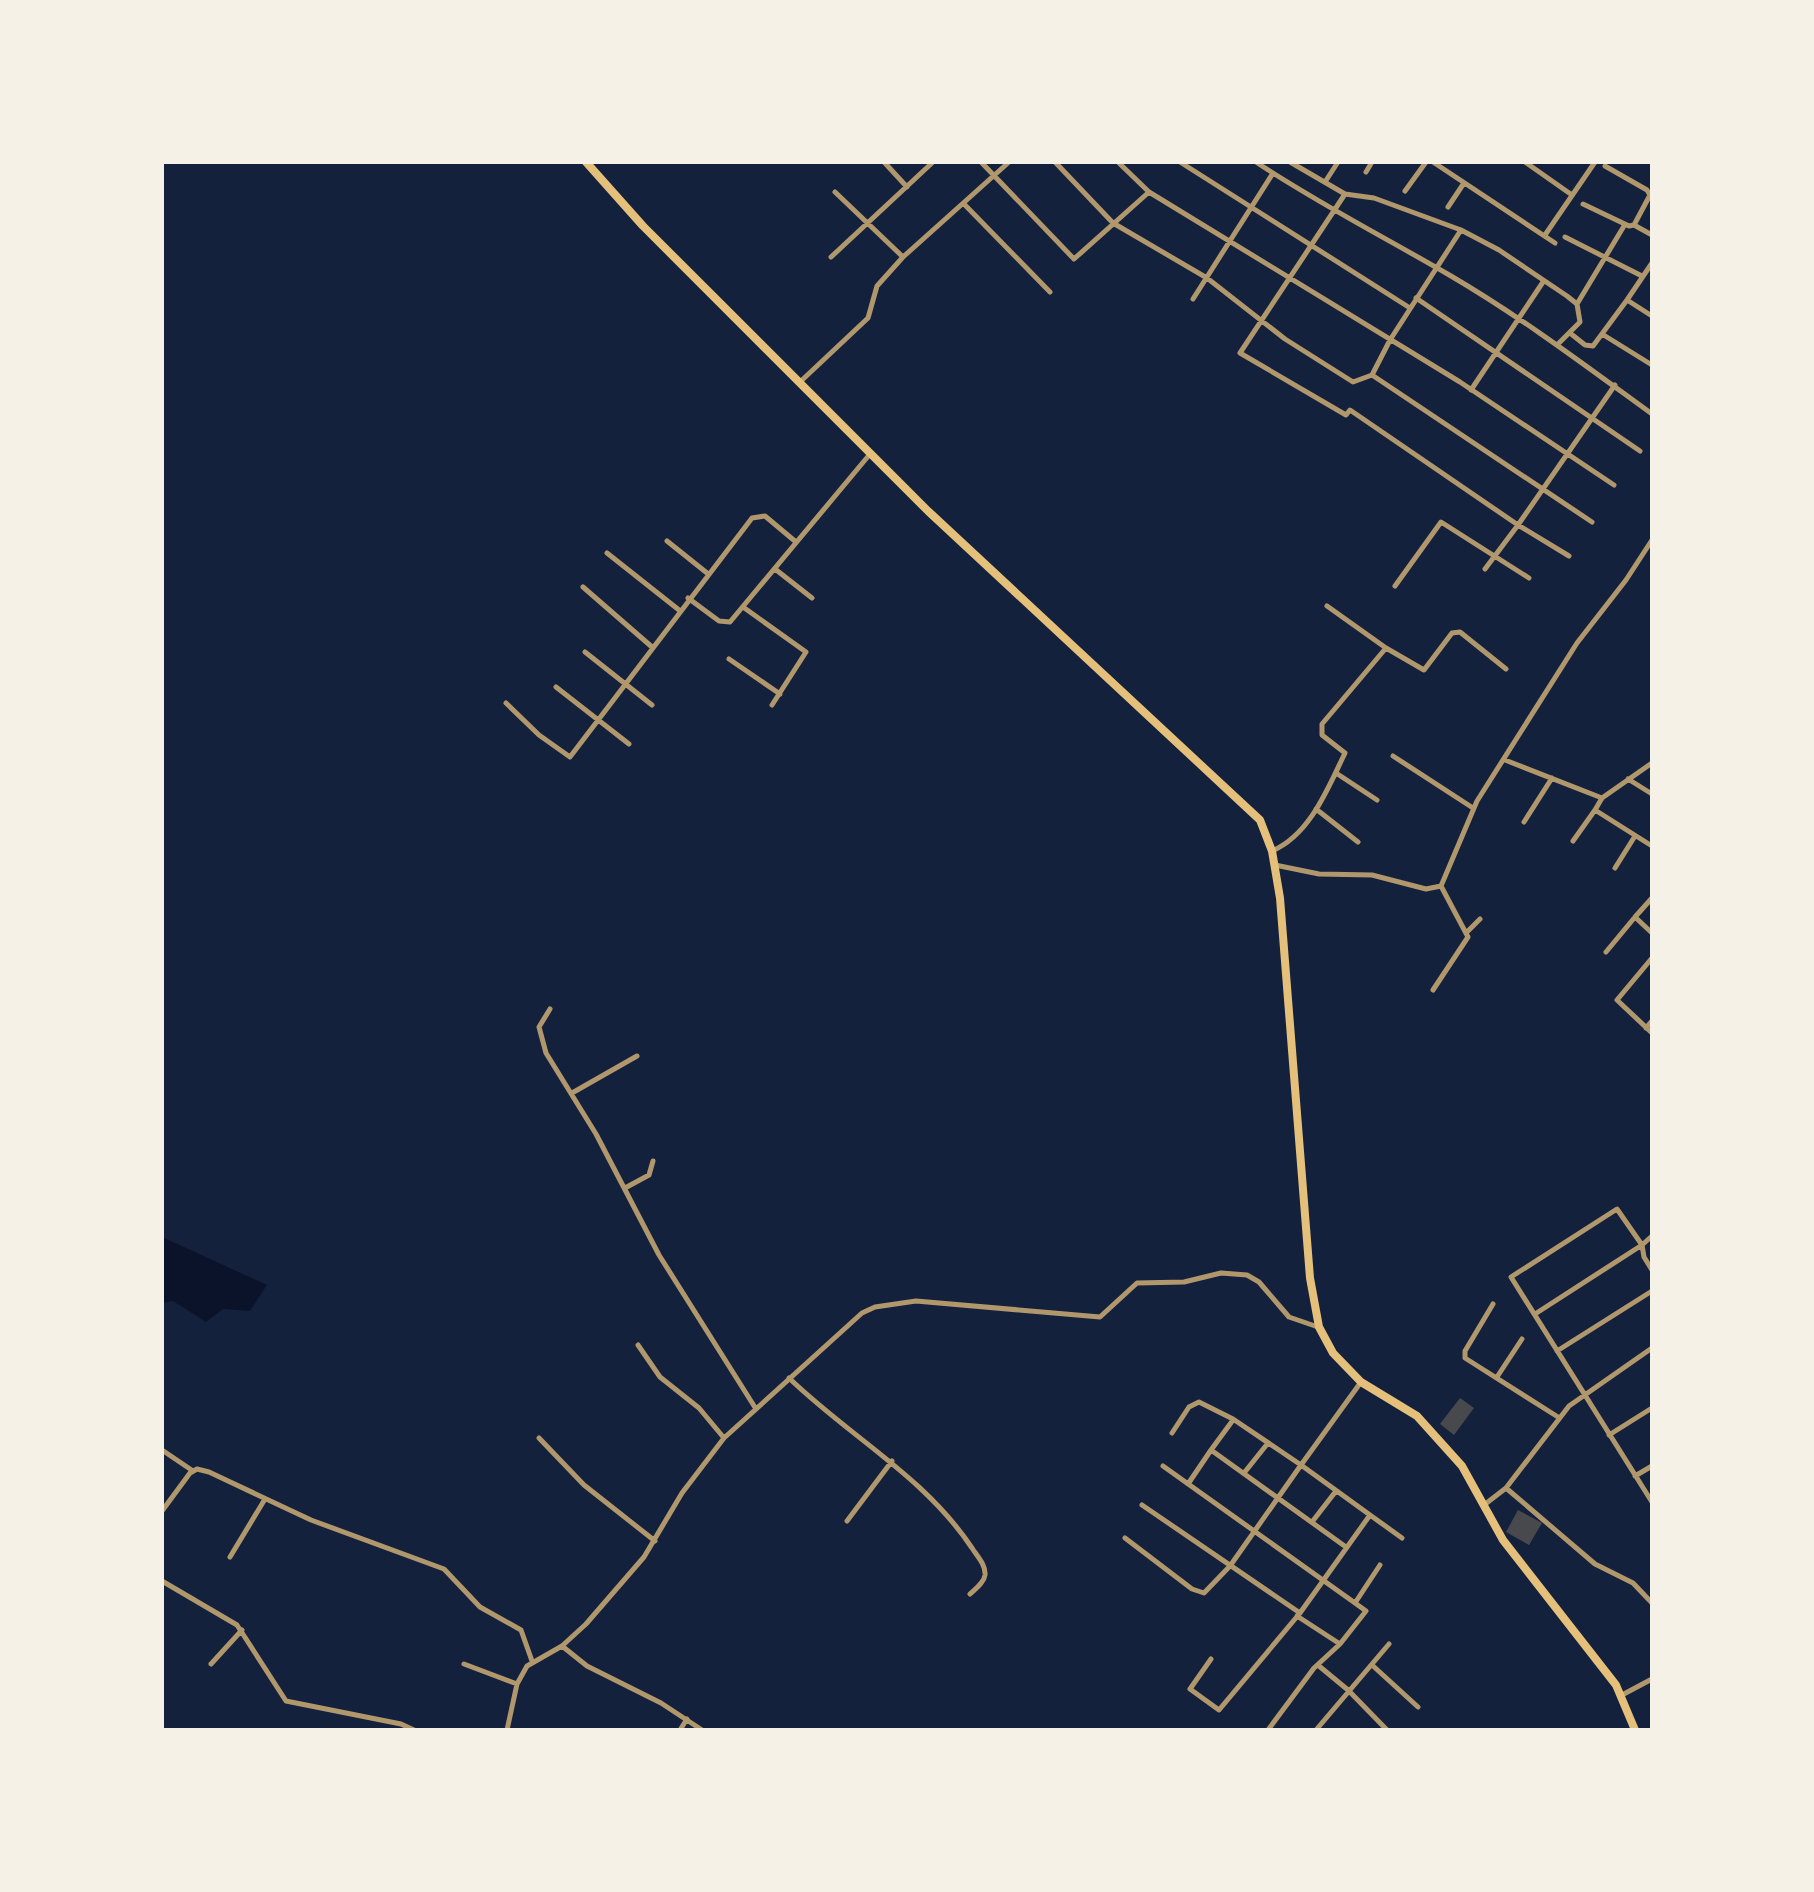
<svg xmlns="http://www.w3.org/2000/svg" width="1814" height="1892" font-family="Lora,serif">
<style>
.water{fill:#0b132b}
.building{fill:#48494c}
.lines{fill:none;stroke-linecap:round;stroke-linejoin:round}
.minor{stroke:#b1986c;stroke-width:5}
.primary{stroke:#e5c07b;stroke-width:8}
</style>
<rect width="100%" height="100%" fill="#14213d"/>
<path class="water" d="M 162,1237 L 267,1285 L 250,1311 L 223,1309 L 206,1322 L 173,1301 L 162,1303 Z"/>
<path class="building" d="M 1460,1398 L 1474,1408 L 1454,1435 L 1440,1424 Z
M 1518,1510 L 1542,1523 L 1529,1545 L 1506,1532 Z"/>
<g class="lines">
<path class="minor" d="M 884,162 L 907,187
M 981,162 L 1074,259 L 1149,192 L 1460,382 L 1614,485
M 1055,162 L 1113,223 L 1207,278 L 1285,339 L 1353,382 L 1372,375
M 1118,162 L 1149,192
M 1180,162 L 1410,308
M 1256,162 C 1319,204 1386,238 1451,276 C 1521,317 1586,366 1652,414
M 1290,162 L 1345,194 L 1374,198 L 1461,230 L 1499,250 L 1567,296 L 1577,304 L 1580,322 L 1557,345
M 1433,162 L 1555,243
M 1525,162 L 1572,195
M 1366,172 L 1372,162
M 1325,182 L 1338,162
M 1405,191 L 1426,162
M 835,192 L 903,257
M 1345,194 L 1240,353 L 1346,415 L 1350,410 L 1518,525 L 1615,385
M 964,204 L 1050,292
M 1583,204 L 1629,226 L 1634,225 L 1650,195 L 1647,190 L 1605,166
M 1448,207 L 1464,183
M 1634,225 L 1652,235
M 1545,235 L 1595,162
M 1565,237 L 1642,276
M 831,257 L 933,162
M 1416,298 L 1640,451
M 1193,299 L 1273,173
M 1627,300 L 1652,263
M 1577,304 L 1624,226
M 1570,333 L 1585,345 L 1593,346 L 1627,300 L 1652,316
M 1602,334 L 1652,365
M 1372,375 L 1592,522
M 1372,375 L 1390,340 L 1461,230
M 800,382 L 868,318 L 877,286 L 903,257 L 1009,162
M 1471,390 L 1543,282
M 667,541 L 707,573
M 607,553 L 679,610
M 775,569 L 812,598
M 1485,569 L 1518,525 L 1569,556
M 1395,586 L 1441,522 L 1529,578
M 583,587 L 652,647
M 688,598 L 719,621 L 730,622 L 870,454
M 1327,606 L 1386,648
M 743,607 L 806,652 L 772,705
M 585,652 L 652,705
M 729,659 L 780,694
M 556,687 L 629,744
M 506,703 L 539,735 L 570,757 L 752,518 L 765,516 L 796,542
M 1393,756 L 1473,808
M 1505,760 L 1602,798 L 1652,763
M 1336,773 L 1377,800
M 1628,779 L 1652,794
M 1602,798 L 1595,810 L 1652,846
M 1316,809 L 1358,842
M 1524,822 L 1552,778
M 1573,841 L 1595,810
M 1272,851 C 1310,835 1328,788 1345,753 L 1322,735 L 1322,724 L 1386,648 L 1424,670 L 1452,633 L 1460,632 L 1506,669
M 1275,865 L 1319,874 L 1372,875 L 1426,889 L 1441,886 L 1477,801 L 1577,643 L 1626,580 L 1652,540
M 1615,868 L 1635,836
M 1652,898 L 1635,917 L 1652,933
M 1467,932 L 1480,919
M 1606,952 L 1635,917
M 1652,958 L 1617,1000 L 1652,1033
M 1433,990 L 1468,937 L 1441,886
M 550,1009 L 539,1027 L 546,1053 L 596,1134 L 659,1255 L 756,1409
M 1646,1028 L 1652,1021
M 572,1093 L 637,1056
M 625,1188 L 649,1175 L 653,1161
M 1652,1236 L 1642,1245 L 1644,1257 L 1652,1270
M 1493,1304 L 1465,1351 L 1465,1358 L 1558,1417
M 1535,1314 L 1642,1245 L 1617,1209 L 1511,1277 L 1652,1502
M 638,1345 L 660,1377 L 699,1408 L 724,1438
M 1557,1351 L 1652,1291
M 1497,1377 L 1522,1339
M 789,1378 C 850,1437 924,1476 972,1548 C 977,1556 986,1565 985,1575 C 984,1583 975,1589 970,1594
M 1233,1420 L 1211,1450 L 1346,1547
M 1609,1435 L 1652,1408
M 539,1438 L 584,1485 L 655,1541
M 162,1450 L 193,1471
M 1163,1466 L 1355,1603 L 1380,1565
M 1244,1473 L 1268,1443
M 1635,1476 L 1652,1466
M 1188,1484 L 1211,1450
M 1506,1488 L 1595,1564 L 1633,1583 L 1652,1603
M 1142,1505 L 1300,1613 L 1370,1515 L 1301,1465 L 1361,1382
M 1484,1505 L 1506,1488 L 1569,1406 L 1652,1348
M 162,1511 L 190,1473 L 197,1469 L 209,1472 L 311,1520 L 444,1569 L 480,1607 L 521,1630 L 532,1661
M 1370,1515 L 1402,1538
M 847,1521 L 892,1461
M 1312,1522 L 1336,1491
M 1125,1538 L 1192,1589 L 1204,1593 L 1230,1566 L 1301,1465 L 1233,1419 L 1199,1402 L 1189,1407 L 1172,1433
M 230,1557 L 265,1499
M 162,1581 L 237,1625 L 286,1701 L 401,1724 L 414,1730
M 1297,1616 L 1340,1644 L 1366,1611 L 1355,1603
M 562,1646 L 587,1666 L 661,1703 L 702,1730
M 1211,1659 L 1190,1689 L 1219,1710 L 1300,1613
M 211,1664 L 242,1630
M 464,1664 L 517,1684
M 1372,1665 L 1418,1707
M 1319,1666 L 1348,1690 L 1387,1730
M 1622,1695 L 1652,1679
M 507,1730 L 517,1684 L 527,1666 L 562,1646 L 586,1624 L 644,1557 L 682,1493 L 724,1438 L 862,1313 L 875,1307 L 916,1301 L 1100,1317 L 1137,1283 L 1184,1282 L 1221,1273 L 1247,1275 L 1259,1282 L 1289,1317 L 1318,1327
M 680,1730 L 687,1719
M 1268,1730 L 1314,1668 L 1340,1644
M 1316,1730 L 1389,1644"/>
<path class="primary" d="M 586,162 L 643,226 L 928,511 L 1260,820 L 1272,851 L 1280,898 L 1310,1278 L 1319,1327 L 1333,1353 L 1361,1382 L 1417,1416 L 1462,1466 L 1503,1540 L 1616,1685 L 1635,1730"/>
</g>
<rect width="1814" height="1892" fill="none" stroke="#f6f1e7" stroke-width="328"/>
</svg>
